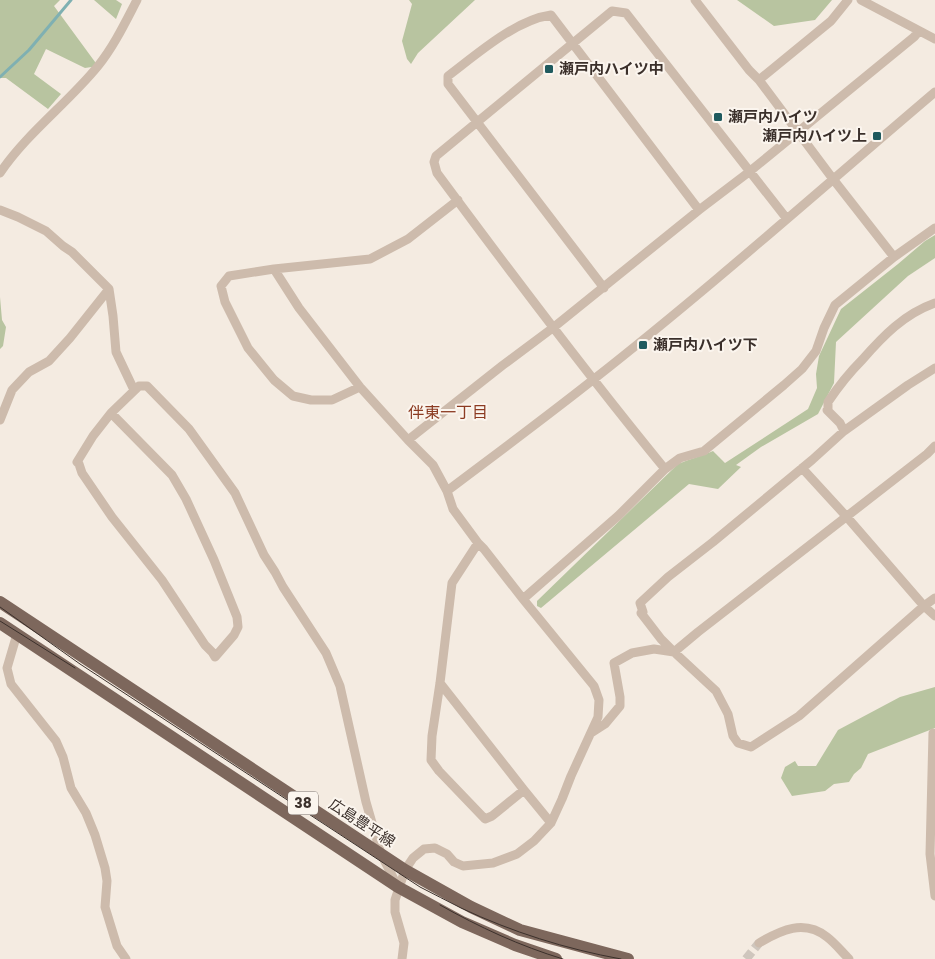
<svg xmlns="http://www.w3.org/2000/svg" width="935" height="959" font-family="Poppins,'Noto Sans JP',sans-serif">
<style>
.green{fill:#b8c4a0}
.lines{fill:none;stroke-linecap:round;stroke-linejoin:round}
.stream{stroke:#7fb0b2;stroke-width:3}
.street-tunnel{stroke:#cfc6bd;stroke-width:9;stroke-dasharray:9 4.5;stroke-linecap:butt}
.street{stroke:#cdbbac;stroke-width:9}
.primary{stroke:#7d675c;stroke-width:12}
.tram{stroke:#3b302b;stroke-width:1}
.poi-dot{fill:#1f5a5e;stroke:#fbf5ee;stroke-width:2}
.labels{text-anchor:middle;stroke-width:4;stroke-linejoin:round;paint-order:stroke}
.shield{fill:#fbf5ee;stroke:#756b66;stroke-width:1}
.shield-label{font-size:14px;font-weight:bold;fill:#3b302b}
.poi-label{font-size:15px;font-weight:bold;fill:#3b302b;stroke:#fbf5ee;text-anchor:start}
.street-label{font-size:15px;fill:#3b302b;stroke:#fbf5ee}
.neighbourhood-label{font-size:16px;fill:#8c3b22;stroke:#fbf5ee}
</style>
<rect width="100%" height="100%" fill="#f4ebe1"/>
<path class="green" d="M 0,0 L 60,0 L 54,6 L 98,66 L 85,68 L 46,49 L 34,74 L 61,94 L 48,109 L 6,78 L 0,78 Z
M 94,0 L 116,0 L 122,4 L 116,19 Z
M 409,0 L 475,0 L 418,53 L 411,64 L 407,59 L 402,41 L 412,4 Z
M 737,0 L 832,0 L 815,20 L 774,26 Z
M 935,235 L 935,258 L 908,276 L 836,342 L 834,383 L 818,414 L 761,447 L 736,465 L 741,467 L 718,489 L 689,484 L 541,608 L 537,606 L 537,601 L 678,464 C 690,459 702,456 713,451 L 725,463 L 808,409 L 817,388 L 816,374 L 819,356 L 841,309 L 898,264 L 925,241 Z
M 0,297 L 2,320 L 6,327 L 3,346 L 0,349 Z
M 935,687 L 935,728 L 868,754 L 861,768 L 854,774 L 849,782 L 834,784 L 825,791 L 792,796 L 781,778 L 785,767 L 795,761 L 798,766 L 816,766 L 838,730 L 900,697 Z"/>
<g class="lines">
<path class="stream" d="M 0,77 L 29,50 L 71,0"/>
<path class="street-tunnel" d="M 746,959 L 759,943"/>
<path class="street" d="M 695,0 L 749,70 L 759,80 L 833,179 L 894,257
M 861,0 L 935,39
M 759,80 L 831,21 L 848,0
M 0,173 C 27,133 68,103 98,66 C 114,46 125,23 137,0
M 0,210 L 18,217 L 46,231 L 63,246 L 72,252 L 109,289 L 113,316 L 116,352 L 134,390
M 274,269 L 299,308 L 360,387 L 408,440 L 433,465 L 447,491 L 453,509 L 478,543 L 484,549 L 523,599 L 594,686 L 599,700 L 598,717 L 571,776 L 562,799 L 551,823 L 534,841 L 517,854 L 493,863 L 463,866 L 454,862 L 447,854 L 435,848 L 424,849 L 413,858 L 405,870 L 395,900 L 395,912 L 404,943 L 402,959
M 604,288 L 448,84 L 448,76 C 476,55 515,20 551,15 L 699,210
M 935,368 L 908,385 L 844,431 L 812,460 L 713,542 L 668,577 L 640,603 L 643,612 L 641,613 L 661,639 L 674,652 L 716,691 L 728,714 L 733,736 L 738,743 L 751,747 L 799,716 L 924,606 L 935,598
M 360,387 L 332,400 L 311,400 L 293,396 L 274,380 L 248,348 L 225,302 L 221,286 L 229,276 L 274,269 L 370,259 L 408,239 L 458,200
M 111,413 L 139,386 L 147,386 L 189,429 L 235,493 L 264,555 L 275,572 L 283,587 L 326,653 L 340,686 L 366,802 L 381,854 L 397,885
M 111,413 L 172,475 L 186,499 L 214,560 L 237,617 L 238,627 L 234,635 L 215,657 L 212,652 L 205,645 L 162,580 L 112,517 L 82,473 L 79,464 L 77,462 L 93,436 Z
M 0,420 L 12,390 L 29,372 L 49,361 L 70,338 L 109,289
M 844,431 L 840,423 L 827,410 L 828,409 L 828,402 C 838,387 849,373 862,360 C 883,336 904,314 935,303
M 408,440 L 503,365 L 554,327 L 699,210 L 749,172 L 914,37 L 919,31
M 802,468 L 846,516 L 924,606 L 935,616
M 665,469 C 586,373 511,273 437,173 L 434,162 L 436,156 L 612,11 L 626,13 L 787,219
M 447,491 C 496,454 546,417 594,379 C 711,287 822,188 935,92
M 478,543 L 452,583 L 440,683 L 432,736 L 431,760 L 439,771 L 485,819 L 492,816 L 524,790
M 523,599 L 618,516 L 665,469 L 680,458 L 704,451 L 784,385 L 802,369 L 816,351 L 824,328 L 835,305 L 894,257 L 935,228
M 17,634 L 7,668 L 11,684 L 56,741 L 63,757 L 71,788 L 86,813 L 95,835 L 105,868 L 107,881 L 105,907 L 117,946 L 126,959
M 440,683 L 524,790 L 551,823
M 591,733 L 605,724 L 620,706 L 620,697 L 614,663 L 632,653 L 654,649 L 674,652 L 698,632 L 927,454 L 935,446
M 933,733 L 930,854 L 935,896
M 759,943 C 781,930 804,919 827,937 C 835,943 842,952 849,959"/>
<path class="primary" d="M 0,602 L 405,870 L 471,907 L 520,930 L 628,959
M 0,623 L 398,887 L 462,922 L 515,945 L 556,959"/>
<path class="tram" d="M 0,607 L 80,664 L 420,887 C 434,894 447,901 461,908 C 512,932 566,949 621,959
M 0,621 L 75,668
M 440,905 C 479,927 520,946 563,959"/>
</g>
<g class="poi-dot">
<rect x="544" y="64" width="10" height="10" rx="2.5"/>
<rect x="713" y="112" width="10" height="10" rx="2.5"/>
<rect x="872" y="131" width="10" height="10" rx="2.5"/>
<rect x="638" y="340" width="10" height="10" rx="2.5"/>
</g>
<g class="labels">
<rect class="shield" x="288" y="791.5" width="30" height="23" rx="4"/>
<g class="shield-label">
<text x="303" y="808">38</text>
</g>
<g class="poi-label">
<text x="559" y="74">瀬戸内ハイツ中</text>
<text x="728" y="122">瀬戸内ハイツ</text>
<text x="867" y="141" text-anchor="end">瀬戸内ハイツ上</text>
<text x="653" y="350">瀬戸内ハイツ下</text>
</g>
<g class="street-label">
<text transform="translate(362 823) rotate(33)" y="5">広島豊平線</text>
</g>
<g class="neighbourhood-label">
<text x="448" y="418">伴東一丁目</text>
</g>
</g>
</svg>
